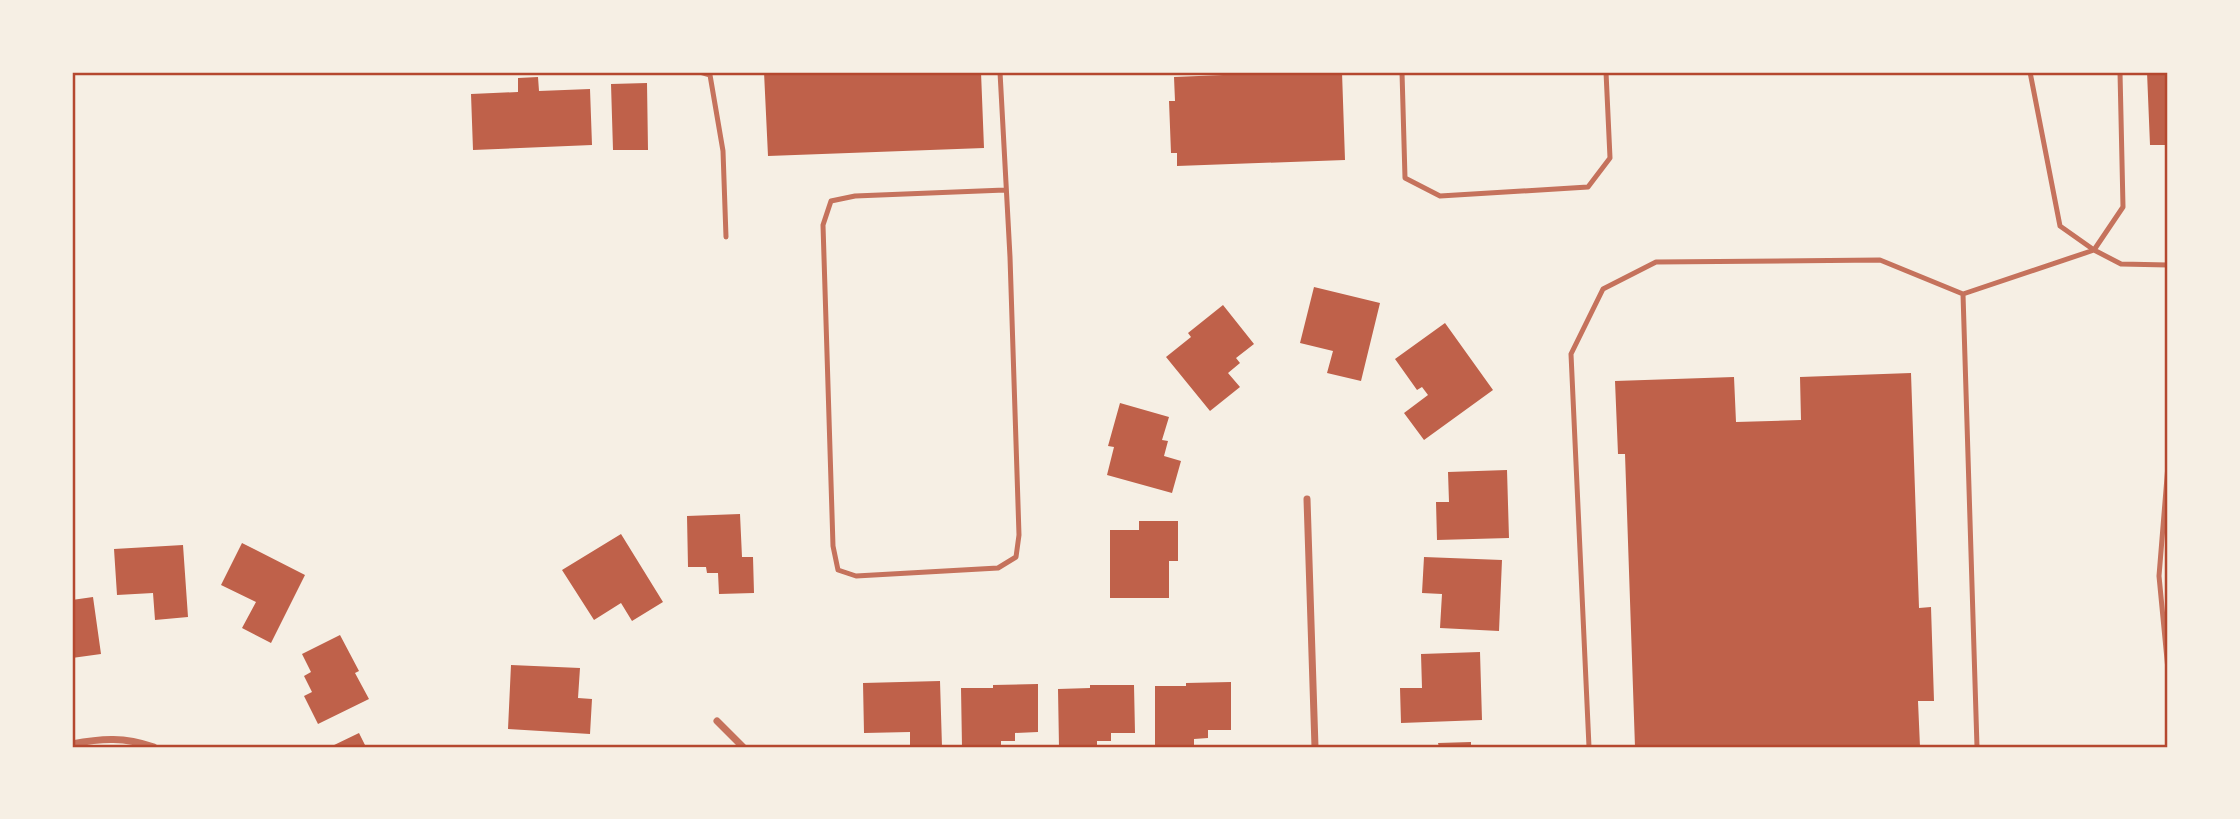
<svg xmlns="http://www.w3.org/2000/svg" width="2240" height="819" font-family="'PT Sans Narrow',sans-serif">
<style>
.building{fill:#bf614a}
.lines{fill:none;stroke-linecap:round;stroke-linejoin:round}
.service{stroke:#c5725c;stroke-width:5}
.minor{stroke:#c5725c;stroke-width:7}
.neatline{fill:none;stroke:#b5482f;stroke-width:2.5}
</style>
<rect width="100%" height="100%" fill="#f6efe4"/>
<path class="building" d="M 764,72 L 981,72 L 984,148 L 768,156 Z
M 1293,72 L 1342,72 L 1345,160 L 1177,166 L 1177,153 L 1171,153 L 1169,101 L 1175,101 L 1174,77 Z
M 2147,72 L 2168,72 L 2168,145 L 2150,145 Z
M 538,77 L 539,91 L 590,89 L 592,145 L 473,150 L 471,94 L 518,92 L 518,78 Z
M 647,83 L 648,150 L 613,150 L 611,84 Z
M 1314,287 L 1380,303 L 1361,381 L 1327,373 L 1333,351 L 1300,343 Z
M 1223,305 L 1254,344 L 1236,358 L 1240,363 L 1228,373 L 1240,387 L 1210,411 L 1166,357 L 1191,337 L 1188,333 Z
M 1445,323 L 1493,390 L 1424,440 L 1404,413 L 1428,395 L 1422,387 L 1417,390 L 1395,359 Z
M 1911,373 L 1919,608 L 1931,607 L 1934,701 L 1918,701 L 1920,747 L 1635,747 L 1625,454 L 1618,454 L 1615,381 L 1734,377 L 1736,422 L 1801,420 L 1800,377 Z
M 1120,403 L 1169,417 L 1162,440 L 1168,441 L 1164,456 L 1181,461 L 1172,493 L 1107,475 L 1114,447 L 1108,446 Z
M 1507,470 L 1509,538 L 1437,540 L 1436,502 L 1449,502 L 1448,472 Z
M 740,514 L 742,557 L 753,557 L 754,593 L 719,594 L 718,573 L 707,573 L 706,567 L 688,567 L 687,516 Z
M 1139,521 L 1178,521 L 1178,561 L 1169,561 L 1169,598 L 1110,598 L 1110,530 L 1139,530 Z
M 621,534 L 663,602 L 632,621 L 621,603 L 594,620 L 562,570 Z
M 242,543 L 305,575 L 271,643 L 242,628 L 256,602 L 221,585 Z
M 183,545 L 188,617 L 155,620 L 153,593 L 117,595 L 114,549 Z
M 1424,557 L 1502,560 L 1499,631 L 1440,628 L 1442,594 L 1422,593 Z
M 93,597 L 101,654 L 72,658 L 72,600 Z
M 340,635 L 359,671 L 355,673 L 369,699 L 318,724 L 304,696 L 312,692 L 304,676 L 311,672 L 302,654 Z
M 1480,652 L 1482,720 L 1401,723 L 1400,688 L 1422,688 L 1421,654 Z
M 511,665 L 580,668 L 578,698 L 592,699 L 590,734 L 508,729 Z
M 940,681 L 942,747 L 910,747 L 910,732 L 864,733 L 863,683 Z
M 1231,682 L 1231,730 L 1208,730 L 1208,738 L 1194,739 L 1194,747 L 1155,747 L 1155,686 L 1186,686 L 1186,683 Z
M 1038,684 L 1038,732 L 1015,733 L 1015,741 L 1001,741 L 1001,747 L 962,747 L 961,688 L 993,688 L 993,685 Z
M 1090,685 L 1134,685 L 1135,733 L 1111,733 L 1111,741 L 1097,741 L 1097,747 L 1059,747 L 1058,689 L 1090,688 Z
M 359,733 L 366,747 L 330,747 Z
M 1471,742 L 1471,747 L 1439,747 L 1438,743 Z"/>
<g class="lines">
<path class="service" d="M 700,72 L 710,75 L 723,151 L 726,237
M 1000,72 L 1010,257 L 1019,535 L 1016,557 L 998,568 L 856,576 L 838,570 L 833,546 L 823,225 L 831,201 L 855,196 L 1005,190
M 1402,72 L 1405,178 L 1440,196 L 1588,187 L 1610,158 L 1606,72
M 2030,72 L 2060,226 L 2094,250 L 2121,264 L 2168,265
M 1963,294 L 1977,747
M 2168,465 L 2159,576 L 2168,670
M 1589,747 L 1571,354 L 1603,289 L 1656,262 L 1880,260 L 1963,294 L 2094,250 L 2123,207 L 2120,72"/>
<path class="minor" d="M 1307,499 L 1315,747
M 717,721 L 743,747
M 72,744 C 103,738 124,737 154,747"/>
</g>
<rect width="2240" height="819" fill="none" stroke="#f6efe4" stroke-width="147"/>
<rect x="74" y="74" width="2092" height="672" class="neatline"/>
</svg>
